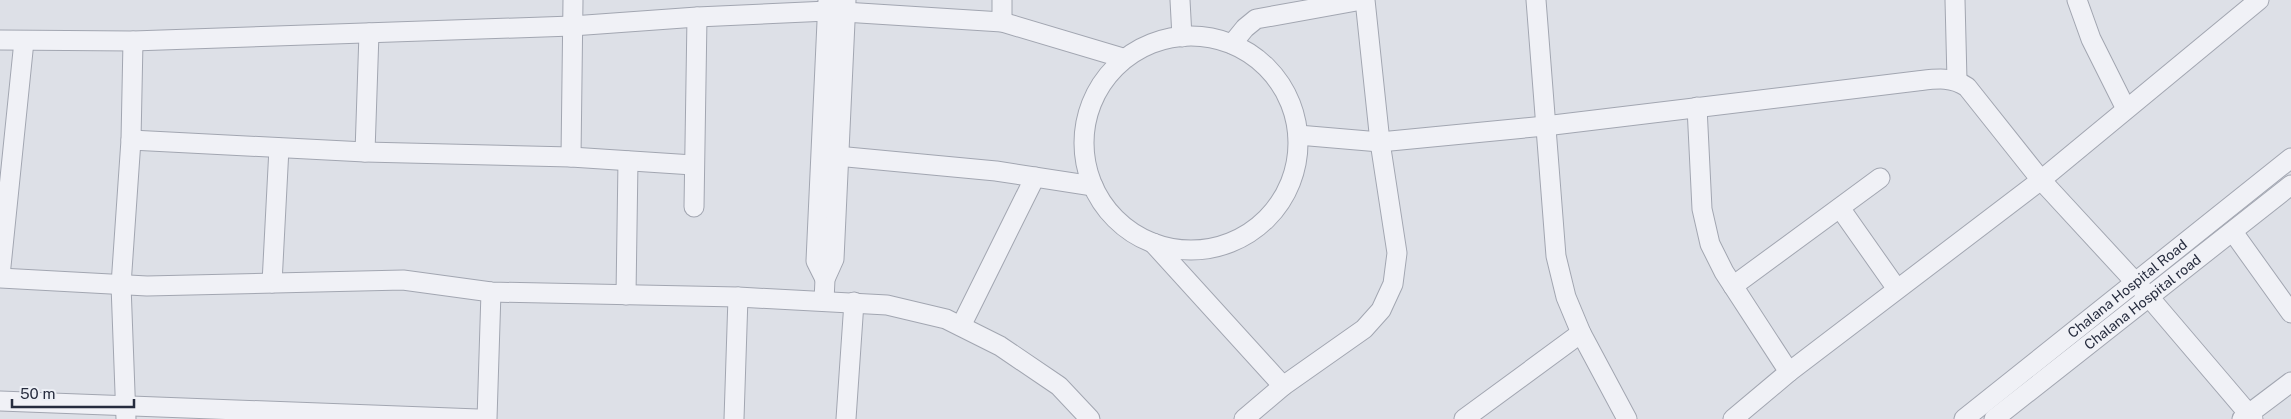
<svg xmlns="http://www.w3.org/2000/svg" width="2291" height="419" font-family="'Public Sans',sans-serif">
<style>
.lines{fill:none;stroke-linecap:round;stroke-linejoin:round}
.minor-casing{stroke:#a2a6b1;stroke-width:21}
.minor{stroke:#f0f1f6;stroke-width:19}
.labels{text-anchor:middle;stroke-width:4;stroke-linejoin:round;paint-order:stroke}
.street-label{font-size:14px;fill:#262c3e;stroke:#eceff5}
</style>
<rect width="100%" height="100%" fill="#dde0e7"/>
<g class="lines">
<g class="minor-casing">
<g id="minor">
<path d="M 1002,0 L 1002,22"/>
<path d="M 1180,0 L 1182,37"/>
<path d="M 1536,0 L 1556,256 L 1566,297 L 1581,333 L 1627,419"/>
<path d="M 1955,0 L 1957,80"/>
<path d="M 2077,0 L 2091,39 L 2126,109"/>
<circle cx="1191" cy="143" r="107"/>
<path d="M 0,40 L 133,41 L 572,26 L 697,17 L 828,11 L 1002,22 L 1123,58"/>
<path d="M 1232,44 L 1245,28 L 1256,19 L 1362,0"/>
<path d="M 1697,107 L 1702,209 L 1710,244 L 1724,272 L 1789,372 L 1733,419"/>
<path d="M 1298,135 L 1380,142 L 1545,126 L 1917,81 C 1935,79 1951,76 1967,87 L 2041,180 L 2149,297 L 2253,419"/>
<path d="M 131,140 L 365,152 L 571,157 L 693,165"/>
<path d="M 365,152 L 369,33"/>
<path d="M 826,155 L 996,171 L 1093,186"/>
<path d="M 571,157 L 573,0"/>
<path d="M 694,207 L 697,17"/>
<path d="M 1840,208 L 1897,289"/>
<path d="M 2233,232 L 2291,313"/>
<path d="M 1153,243 L 1283,386"/>
<path d="M 0,276 L 24,41"/>
<path d="M 0,278 L 147,286 L 403,280 L 491,292 L 738,297 L 887,305 L 946,319 L 1000,346 L 1059,386 L 1090,419"/>
<path d="M 825,279 L 816,261 L 828,0"/>
<path d="M 272,283 L 279,148"/>
<path d="M 1733,286 L 1880,178"/>
<path d="M 626,295 L 628,161"/>
<path d="M 824,301 L 825,279 L 834,259 L 846,0"/>
<path d="M 961,326 L 1035,177"/>
<path d="M 1789,372 L 2041,180 L 2259,0"/>
<path d="M 0,401 L 478,419"/>
<path d="M 126,419 L 121,285 L 131,140 L 133,41"/>
<path d="M 487,419 L 491,292"/>
<path d="M 734,419 L 738,297"/>
<path d="M 846,419 L 854,302"/>
<path d="M 1244,419 L 1283,386 L 1364,329 L 1381,310 L 1393,284 L 1397,253 L 1380,142 L 1365,0"/>
<path d="M 1464,419 L 1581,333"/>
<path id="s1" d="M 1964,419 L 2291,158"/>
<path id="s2" d="M 1994,419 L 2291,185"/>
<path d="M 2242,419 L 2291,382"/>
</g>
</g>
<use href="#minor" class="minor"/>
</g>
<g class="labels">
<g class="street-label">
<text dy="5" stroke="none"><textPath href="#s1" startOffset="209">Chalana Hospital Road</textPath></text>
<text dy="5" stroke="none"><textPath href="#s2" startOffset="189">Chalana Hospital road</textPath></text>
</g>
</g>
<path d="M12 399v8h122v-8" fill="none" stroke="#262c3e" stroke-width="2.5"/>
<text x="20" y="399" font-size="15" fill="#262c3e" stroke="#eceff5" stroke-width="4" paint-order="stroke">50 m</text>
</svg>
